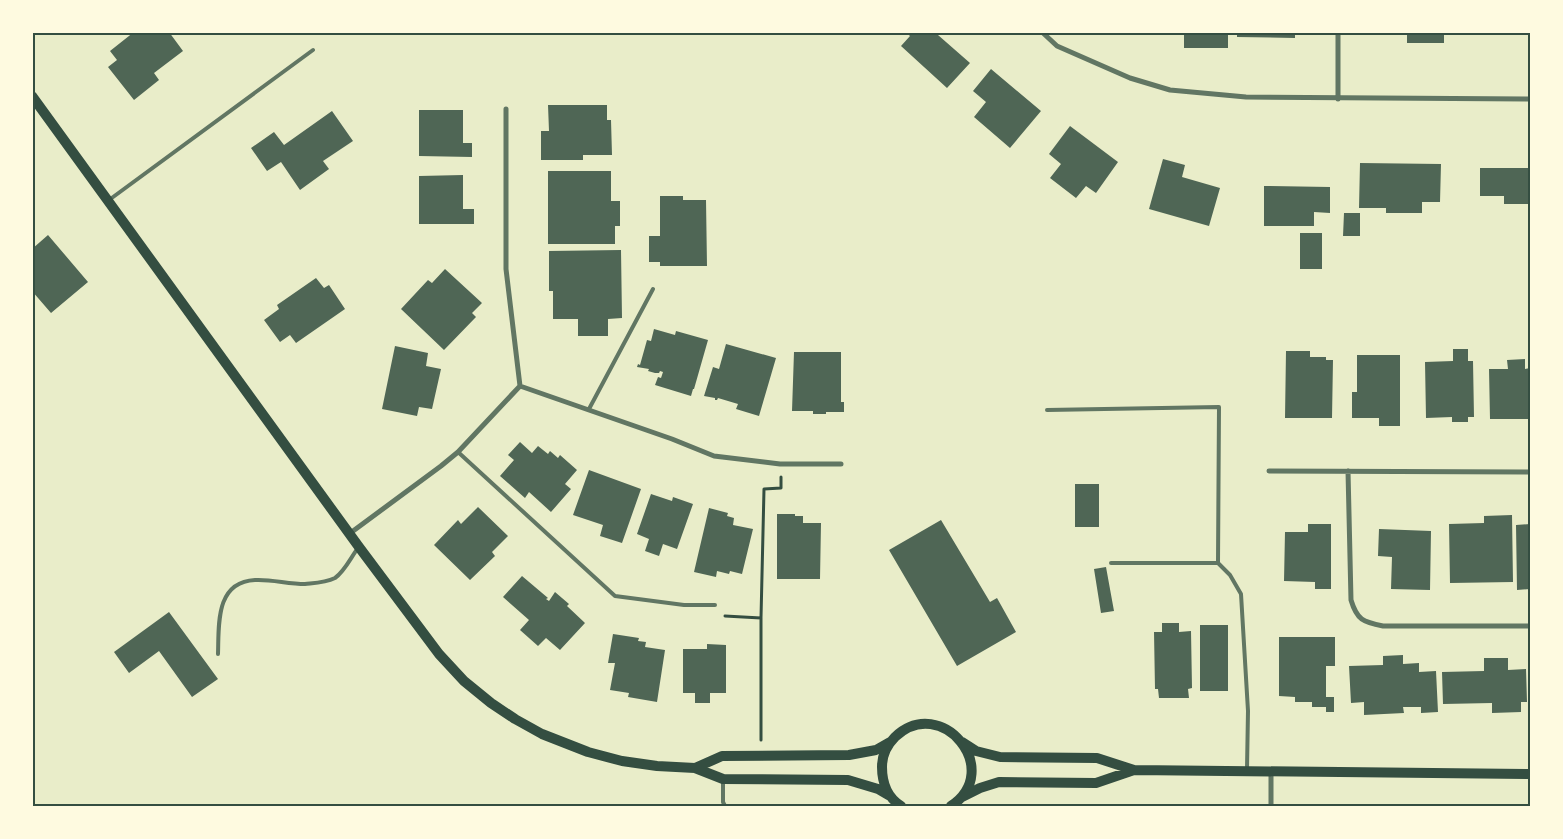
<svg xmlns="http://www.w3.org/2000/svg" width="1563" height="839" font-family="'Crimson Pro',serif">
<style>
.building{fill:#4f6655}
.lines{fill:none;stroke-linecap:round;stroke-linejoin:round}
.path{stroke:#344e41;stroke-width:3}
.service{stroke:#617663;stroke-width:4}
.minor{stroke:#617663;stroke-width:5}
.secondary{stroke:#344e41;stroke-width:10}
.neatline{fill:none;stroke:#344e41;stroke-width:2}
</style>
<rect width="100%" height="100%" fill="#e9edc9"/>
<path class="building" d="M 134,32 L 169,32 L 183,51 L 154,73 L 159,80 L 134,100 L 108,67 L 117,60 L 110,51 Z
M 906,32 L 940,32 L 938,35 L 970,63 L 947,88 L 901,46 L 910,36 Z
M 1184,32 L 1228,32 L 1228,48 L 1184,48 Z
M 1237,32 L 1295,32 L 1295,38 L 1237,37 Z
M 1407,32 L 1444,32 L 1444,43 L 1407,43 Z
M 991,69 L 1041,111 L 1010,148 L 974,117 L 986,102 L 973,91 Z
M 548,105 L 607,105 L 607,120 L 611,120 L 612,155 L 583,155 L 583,160 L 541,160 L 541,131 L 549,131 Z
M 419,110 L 463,110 L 463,143 L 472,143 L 472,157 L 419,156 Z
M 332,111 L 353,141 L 323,161 L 329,169 L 300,190 L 281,162 L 267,171 L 251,148 L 274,132 L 284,145 Z
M 1070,126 L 1118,162 L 1096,193 L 1086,186 L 1076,198 L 1050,178 L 1061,164 L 1049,154 Z
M 1163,159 L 1185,165 L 1182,177 L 1220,188 L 1209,226 L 1149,209 Z
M 1360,163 L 1441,164 L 1440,202 L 1422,202 L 1422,213 L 1386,213 L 1386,208 L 1359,208 Z
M 1480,168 L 1530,168 L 1530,204 L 1504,204 L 1504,196 L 1480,196 Z
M 548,171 L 611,171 L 611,201 L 620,201 L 620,226 L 615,226 L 615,244 L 548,244 Z
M 463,175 L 463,209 L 474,209 L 474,224 L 419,224 L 419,176 Z
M 1264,186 L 1330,187 L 1330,213 L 1314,212 L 1314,226 L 1264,226 Z
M 660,196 L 683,196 L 683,200 L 706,200 L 707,266 L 660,266 L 660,262 L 649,262 L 649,236 L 660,236 Z
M 1344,213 L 1360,213 L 1360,236 L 1343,236 Z
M 1300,233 L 1322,233 L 1322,269 L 1300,269 Z
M 48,235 L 88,282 L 51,313 L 32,291 L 32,249 Z
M 621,250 L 622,318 L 608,319 L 608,336 L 578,336 L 578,319 L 553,319 L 553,291 L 549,291 L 549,251 Z
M 445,269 L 482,303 L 472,313 L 476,317 L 444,350 L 401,309 L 428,280 L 432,283 Z
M 316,278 L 324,288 L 329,285 L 345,309 L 296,343 L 290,335 L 280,342 L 264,320 L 279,309 L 277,305 Z
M 654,329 L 675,335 L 676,331 L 708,340 L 694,389 L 693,389 L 691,396 L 655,385 L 658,377 L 661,378 L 663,372 L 660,371 L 659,373 L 655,373 L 648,371 L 649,369 L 637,367 L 638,364 L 640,365 L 647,340 L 651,341 Z
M 726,344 L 776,358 L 759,416 L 736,409 L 738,404 L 718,398 L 717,400 L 715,400 L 715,398 L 704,396 L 713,367 L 719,369 Z
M 395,346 L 428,353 L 426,366 L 441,369 L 432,409 L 419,407 L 417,416 L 382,409 Z
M 1453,349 L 1468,349 L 1468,361 L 1473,361 L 1474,417 L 1468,417 L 1468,422 L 1452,422 L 1452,417 L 1426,418 L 1425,362 L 1453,361 Z
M 1286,351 L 1310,351 L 1310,357 L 1326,357 L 1326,360 L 1333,360 L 1332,418 L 1285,418 Z
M 794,352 L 841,352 L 841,402 L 844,402 L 844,412 L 826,412 L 826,414 L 813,414 L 813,411 L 792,411 Z
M 1357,355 L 1400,355 L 1400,426 L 1379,426 L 1379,418 L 1352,418 L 1352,392 L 1357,392 Z
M 1525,359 L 1525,369 L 1530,368 L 1530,419 L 1490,419 L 1489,369 L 1508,369 L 1507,360 Z
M 520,442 L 532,453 L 538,446 L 548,454 L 550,451 L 558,458 L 560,455 L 577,470 L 565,484 L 571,489 L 551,512 L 529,492 L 525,498 L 500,476 L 514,460 L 508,455 Z
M 589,470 L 641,489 L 622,543 L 600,536 L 603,525 L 573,515 Z
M 1075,484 L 1099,484 L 1099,527 L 1075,527 Z
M 651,494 L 672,501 L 673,497 L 693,504 L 677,549 L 663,544 L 659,556 L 645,551 L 649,539 L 637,534 Z
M 478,507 L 508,536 L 492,552 L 495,556 L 470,580 L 434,545 L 458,520 L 461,524 Z
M 709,508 L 728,513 L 727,516 L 734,518 L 733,525 L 753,529 L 742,574 L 730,571 L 729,574 L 717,571 L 716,577 L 694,572 Z
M 777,514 L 795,514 L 795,516 L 803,516 L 803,523 L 821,523 L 820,579 L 777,579 Z
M 1512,515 L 1513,582 L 1450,583 L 1449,524 L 1484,523 L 1484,516 Z
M 941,520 L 990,602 L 997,598 L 1016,632 L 957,666 L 889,550 Z
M 1308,524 L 1331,524 L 1331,589 L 1315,589 L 1315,582 L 1284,581 L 1285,532 L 1308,532 Z
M 1530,524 L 1530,589 L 1517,590 L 1516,525 Z
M 1379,529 L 1431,531 L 1430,590 L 1391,589 L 1392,557 L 1378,556 Z
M 1106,567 L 1114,611 L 1101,613 L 1094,569 Z
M 522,576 L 548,598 L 546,599 L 549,601 L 555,592 L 569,604 L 567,606 L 585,623 L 560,650 L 546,638 L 538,646 L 520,630 L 529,620 L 503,597 Z
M 169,612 L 218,679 L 192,697 L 159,651 L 129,673 L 114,652 Z
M 1162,623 L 1179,623 L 1179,632 L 1191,631 L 1192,688 L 1188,689 L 1189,698 L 1159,698 L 1158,689 L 1155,689 L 1154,632 L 1162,632 Z
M 1200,625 L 1228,625 L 1228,691 L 1200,691 Z
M 613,634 L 639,638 L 638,641 L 646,642 L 645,647 L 665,650 L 657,702 L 628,697 L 629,693 L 610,690 L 615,663 L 608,663 Z
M 1279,637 L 1335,637 L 1335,666 L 1326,666 L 1326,697 L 1334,697 L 1334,712 L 1326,712 L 1326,707 L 1312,707 L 1312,702 L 1295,702 L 1295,697 L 1279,696 Z
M 707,644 L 726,645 L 726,693 L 710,693 L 710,703 L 695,703 L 695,693 L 683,693 L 683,649 L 707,649 Z
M 1403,655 L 1403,664 L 1419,663 L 1419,672 L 1436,671 L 1438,712 L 1421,713 L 1421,707 L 1403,707 L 1404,713 L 1364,715 L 1364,702 L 1351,703 L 1349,666 L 1383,665 L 1383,656 Z
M 1484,658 L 1508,658 L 1508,670 L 1526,669 L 1527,702 L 1521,702 L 1521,712 L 1492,713 L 1492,703 L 1443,704 L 1442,672 L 1484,671 Z
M 778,804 L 814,805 L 814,806 L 778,806 Z"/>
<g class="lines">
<path class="path" d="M 725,616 L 761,618 L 761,740
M 761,618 L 764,489 L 781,488 L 781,477"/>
<path class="service" d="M 109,200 L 313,50
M 589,409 L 653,289
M 1047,410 L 1219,407 L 1218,563 L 1230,575 L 1241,594 L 1248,711 L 1247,769
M 458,452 L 615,596 L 684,605 L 715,605
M 1111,563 L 1218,563
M 218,654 C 219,625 215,582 255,580 C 271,579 288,584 305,584 C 315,583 325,583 335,578 C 345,571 351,557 358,548
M 723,781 L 723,802 L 725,806"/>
<path class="minor" d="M 1042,32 L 1057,46 L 1130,78 L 1170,90 L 1246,97 L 1530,99
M 1338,32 L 1338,99
M 506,109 L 506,269 L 520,386
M 1269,471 L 1530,472
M 1348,471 L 1351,600 C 1357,620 1363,622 1383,626 L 1530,626
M 349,534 L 441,466 L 458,452 L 520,386 L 672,439 L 714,456 L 780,464 L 841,464
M 1271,806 L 1271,772"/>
<path class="secondary" d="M 32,96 L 359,547 L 439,654 L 464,681 L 491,703 L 515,719 L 542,734 L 588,752 L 622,761 L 657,766 L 695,768 L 723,779 L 848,780 L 878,789 L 890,796
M 962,742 L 976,751 L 1000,757 L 1097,758 L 1134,770 L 1530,774
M 695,768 L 722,756 L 849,755 L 876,750 L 890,742
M 962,797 L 980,788 L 999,782 L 1096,783 L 1134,770
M 901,806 C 888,798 882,783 882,767 C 882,756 887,745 895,737 C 941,693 1005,770 951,806"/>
</g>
<rect width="1563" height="839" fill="none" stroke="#fefae0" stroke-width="68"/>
<rect x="34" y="34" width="1495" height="771" class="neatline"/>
</svg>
